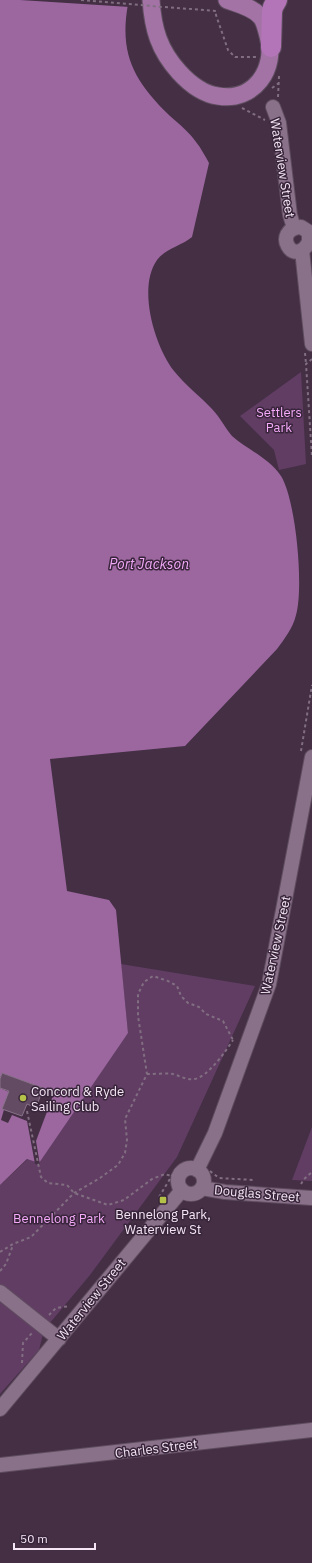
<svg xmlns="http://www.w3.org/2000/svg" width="312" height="1563" font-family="'IBM Plex Sans',sans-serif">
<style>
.green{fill:#613d64}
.water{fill:#9c679f}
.pier{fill:#442f45}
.building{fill:#624b63;stroke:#887189}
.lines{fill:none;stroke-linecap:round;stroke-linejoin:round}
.minor-casing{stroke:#5f4d5f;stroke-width:16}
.major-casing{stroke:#5f4d5f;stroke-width:19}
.highway-casing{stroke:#5f4d5f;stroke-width:22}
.path{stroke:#816e81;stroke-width:2;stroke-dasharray:3 3;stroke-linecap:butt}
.minor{stroke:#89718a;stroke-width:14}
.major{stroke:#a373a6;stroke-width:17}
.highway{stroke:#b475b8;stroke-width:20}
.path-bridge{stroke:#816e81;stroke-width:2;stroke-dasharray:3 3;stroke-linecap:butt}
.poi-dot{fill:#b5c249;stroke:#39253b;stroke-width:1.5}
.labels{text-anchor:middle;stroke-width:3;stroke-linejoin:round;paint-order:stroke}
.street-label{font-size:13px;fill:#f4e6f4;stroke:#39253b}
.park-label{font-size:13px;fill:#f5abfa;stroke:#39253b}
.poi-label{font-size:13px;fill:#f4e6f4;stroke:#39253b;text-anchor:start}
.water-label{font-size:14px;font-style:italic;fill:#f1a8f6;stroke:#39253b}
</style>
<rect width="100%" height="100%" fill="#442f45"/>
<path class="green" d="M 301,372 L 306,464 L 279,470 L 274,450 L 240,416 Z
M 121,964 L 255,986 L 177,1157 L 90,1275 L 44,1330 L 39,1350 L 0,1394 L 0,1185 L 28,1159 L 128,1033 Z
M 312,1127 L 312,1181 L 292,1180 Z"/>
<path class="water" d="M 0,0 L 127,0 L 128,4 C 119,54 134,81 170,116 C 179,124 189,132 196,142 C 201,148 205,156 209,163 L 192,237 C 181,246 165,249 157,260 C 137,288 155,347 174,371 C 185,385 200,396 212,409 C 220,417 225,428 232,436 C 248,450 269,458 281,476 C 296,500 304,588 296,615 C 293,628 285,638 277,649 L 185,746 L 50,759 L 67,891 L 109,900 L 116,910 L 128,1033 L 39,1163 L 27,1159 L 0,1185 Z"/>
<path class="pier" d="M 20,0 L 130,0 L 130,7 Z
M 2,1073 L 54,1093 L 36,1141 L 40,1165 L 35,1164 L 27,1121 L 12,1115 L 8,1123 L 1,1120 L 9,1092 L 0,1088 L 0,1079 Z"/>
<path class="building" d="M 2,1073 L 43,1088 L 36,1108 L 27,1104 L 22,1116 L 2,1109 L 9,1091 L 0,1088 L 0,1079 Z"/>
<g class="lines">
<g class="minor-casing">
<path id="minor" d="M 273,107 L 279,123 L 290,215 L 294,228
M 301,227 L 309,232 L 309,242 C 293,270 271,229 301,227 Z
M 302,250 L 312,344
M178 1181a13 13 0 1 1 26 0a13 13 0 1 1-26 0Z
M 197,1170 L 215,1133 L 269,984 L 312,757
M 202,1188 L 225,1192 L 312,1198
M 0,1292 L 59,1339
M 0,1409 L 182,1190
M 0,1465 L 312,1430"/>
</g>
<g class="major-casing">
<path id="major" d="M 151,0 C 153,29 159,50 179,72 C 189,83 203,94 218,96 C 254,102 277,69 268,36 C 266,29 265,21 260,16 C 252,7 238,4 227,0"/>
</g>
<g class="highway-casing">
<path id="highway" d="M 271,47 L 272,12 L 273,7 L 277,0"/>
</g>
<path class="path" d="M 165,7 L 216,11 L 216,15 L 228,50 L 235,57 L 256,57
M 272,88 L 279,83
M 278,97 L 279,76
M 242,108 L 265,120
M 305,353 L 306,364
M 312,359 L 306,364 L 312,457
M 301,751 L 312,685
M 147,1074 C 155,1074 165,1073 173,1074 C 180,1076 186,1080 194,1079 C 207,1078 226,1051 233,1040
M 27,1111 L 41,1177 L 48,1183 L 67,1185 L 74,1193 L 108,1205 L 124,1200 L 152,1179 L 165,1174 L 171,1176
M 210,1171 L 219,1178 L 253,1180
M 301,1184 L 304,1179 L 312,1172
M 159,1197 L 176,1169 L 188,1161
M 0,1252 L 13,1244 L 31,1237 L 74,1193 L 100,1178 L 118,1165 L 125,1153 L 127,1140 L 125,1119 L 147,1074 L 138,1016 L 138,994 L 144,982 L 153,976 L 168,981 L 177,986 L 181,996 L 188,1003 L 199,1007 L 206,1014 L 223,1021 L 233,1040 L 235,1041
M 0,1271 L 6,1264 L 13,1245
M 49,1315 L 56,1308 L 70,1306
M 22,1363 L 23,1343 L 32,1333"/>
<use href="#minor" class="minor"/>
<use href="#major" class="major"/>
<use href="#highway" class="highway"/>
<path class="path-bridge" d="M 81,0 L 163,7"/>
</g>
<g class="poi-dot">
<circle cx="23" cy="1098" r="4"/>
<rect x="159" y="1196" width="8" height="8" rx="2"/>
</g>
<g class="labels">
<g class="street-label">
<text transform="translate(283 168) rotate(81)" y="5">Waterview Street</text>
<text transform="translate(275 945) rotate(-78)" y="5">Waterview Street</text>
<text transform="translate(257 1193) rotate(5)" y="5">Douglas Street</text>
<text transform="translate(91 1299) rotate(-51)" y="5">Waterview Street</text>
<text transform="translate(156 1448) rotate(-7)" y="5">Charles Street</text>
</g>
<g class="park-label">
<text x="279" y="417">Settlers<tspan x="279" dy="15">Park</tspan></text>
<text x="59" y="1223">Bennelong Park</text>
</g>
<g class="poi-label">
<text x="31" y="1096">Concord &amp; Ryde<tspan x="31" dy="15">Sailing Club</tspan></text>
<text x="163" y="1219" text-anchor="middle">Bennelong Park,<tspan x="163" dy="15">Waterview St</tspan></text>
</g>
<g class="water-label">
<text x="149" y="569">Port Jackson</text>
</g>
</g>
<path d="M14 1543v6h81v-6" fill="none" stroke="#f4e6f4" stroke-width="2"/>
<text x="20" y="1543" font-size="12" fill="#f4e6f4" stroke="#39253b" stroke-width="3" paint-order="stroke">50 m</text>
</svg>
